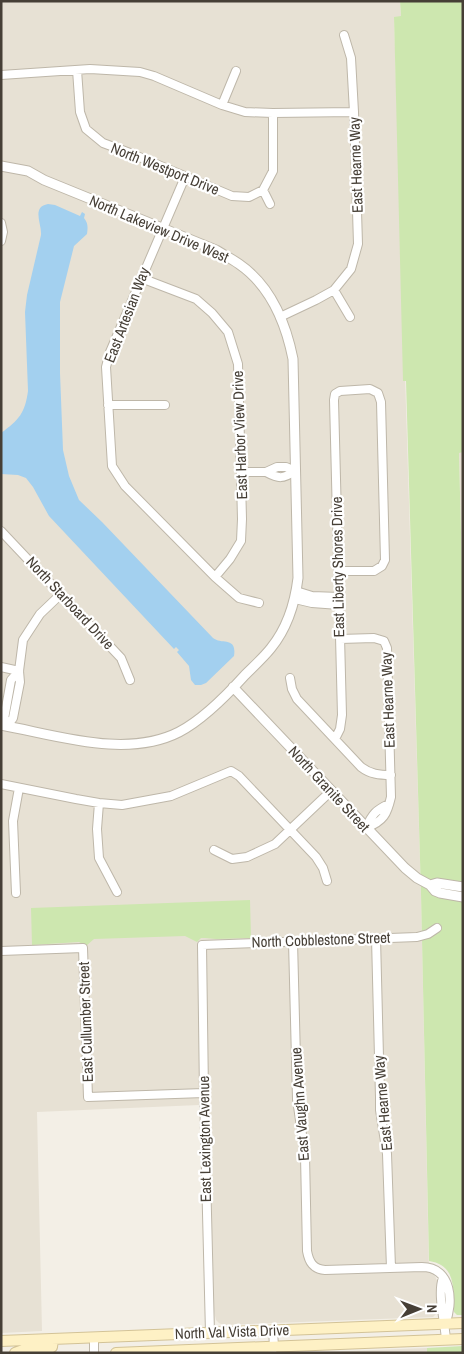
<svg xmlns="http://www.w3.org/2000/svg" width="464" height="1354" font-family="'Archivo Narrow',sans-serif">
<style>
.residential{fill:#e7e1d4}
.green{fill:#cde7af}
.water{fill:#a3d0ef}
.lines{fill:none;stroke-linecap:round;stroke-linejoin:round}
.minor-casing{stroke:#beb7a9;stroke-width:10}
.tertiary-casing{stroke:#beb7a9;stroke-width:11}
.secondary-casing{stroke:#d3c397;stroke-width:12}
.minor{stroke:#fff;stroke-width:8}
.tertiary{stroke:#fff;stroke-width:9}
.secondary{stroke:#fef1c5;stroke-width:10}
.labels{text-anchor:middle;stroke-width:4.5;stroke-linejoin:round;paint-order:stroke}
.street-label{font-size:15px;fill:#463f36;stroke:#fff}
</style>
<rect width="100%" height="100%" fill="#f3efe6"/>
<path class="residential" d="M 1,1 L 400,1 L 401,17 L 394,17 L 421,894 L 429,1272 L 435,1276 L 438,1283 L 439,1309 L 436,1314 L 433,1317 L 223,1325 L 219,1323 L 216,1320 L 214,1311 L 209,1105 L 199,1105 L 37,1112 L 42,1331 L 1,1333 Z
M 459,452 L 463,452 L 463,612 Z
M 427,1348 L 427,1353 L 296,1353 Z"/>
<path class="green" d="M 400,1 L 463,1 L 463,452 L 459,453 L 463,612 L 463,1315 L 457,1315 L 454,1312 C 453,1290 457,1265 429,1261 L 421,894 L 406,381 L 403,381 L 394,17 L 401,16 Z
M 250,900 L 251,938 L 216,939 L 205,938 L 201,938 L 197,942 L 185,936 L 94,939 L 86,946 L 79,942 L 32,945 L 31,908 Z
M 463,1346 L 463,1353 L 427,1353 L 427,1348 Z"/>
<path class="water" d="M 48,204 L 55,205 L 80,216 L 82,212 L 85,214 L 84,218 C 88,223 88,227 87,234 L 74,246 L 60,302 L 60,373 L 63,450 L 69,476 L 79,500 L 102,522 L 213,638 C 222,645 237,636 234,656 L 206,683 L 201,685 L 195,685 L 191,680 L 189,666 L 177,652 L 179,650 L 176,647 L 174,649 L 49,516 L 33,487 L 26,478 L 18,475 L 1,474 L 1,433 C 19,420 25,413 28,391 L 25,312 L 27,295 L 41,235 C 42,224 31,207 48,204 Z"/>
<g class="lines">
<g class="minor-casing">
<path id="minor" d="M 77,70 L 80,112 L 86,129 L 103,143 L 130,153 L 232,196 L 249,197 L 263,190 L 273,171 L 273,113
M 1,75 L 90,69 L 140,72 L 154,76 L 222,105 L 245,112 L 273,113 L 354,112
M 222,105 L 236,71
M 185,177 L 110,352 L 106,367 L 112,466 L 125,486 L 215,577 L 239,598 L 259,603
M 263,190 L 270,204
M 1,223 L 3,232 L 1,241
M 141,278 L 196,299 L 212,313 L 228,332 L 238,364 L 242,519 L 241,541 L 230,559 L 215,577
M 334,290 L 350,317
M 280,317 L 316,300 L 334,290 L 351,269 L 358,244 L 354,112 L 351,58 L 344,35
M 108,405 L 165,405
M 241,472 L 266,472 L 277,467 L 286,467 L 295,471 C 283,479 279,479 266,472
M 1,531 L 121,658 L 130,680
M 296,591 L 312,596 L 339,597
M 295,599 L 312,603 L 339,605
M 340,639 L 374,638 L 384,641 L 387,648 L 391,797 C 387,814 384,821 366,828
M 1,667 L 19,671
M 290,678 L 292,689 L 297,699 L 361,767 C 370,774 379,775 391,775
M 7,726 L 13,718 L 20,682 L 19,671 L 23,640 L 40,614 L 61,594
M 7,726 L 4,719 L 11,680 L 19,671
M 335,739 L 340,729 L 342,715 L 334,400 L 335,394 L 340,391 L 370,389 L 378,393 L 381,402 L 385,560 L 382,566 L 374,571 L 338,571
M 1,784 L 76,799 L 99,803 L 122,805 L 171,796 L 231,771 L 239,776 L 316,857 L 323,868 L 327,881
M 99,803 L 97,829 L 99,858 L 117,892
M 366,828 C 372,814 376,810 389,804
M 214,850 L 232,859 L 247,857 L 275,844 L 331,791
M 16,893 L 13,821 L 19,788
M 376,938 L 380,1097 L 380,1110 L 387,1154 L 391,1268
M 293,941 L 297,1099 L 305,1156 L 307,1251 C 309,1262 313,1269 325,1270 L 422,1267 C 452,1267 454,1303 445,1324
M 1,951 L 83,948 L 88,1097 L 204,1093
M 443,1278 C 437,1293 445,1323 446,1340
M 210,1333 L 204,1093 L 202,945 L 417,937 L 428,934 L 437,928
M 94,1337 L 94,1353
M 271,1353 L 274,1347 L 273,1330"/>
</g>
<g class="tertiary-casing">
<path id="tertiary" d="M 1,166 L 28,171 L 44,180 L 216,250 C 224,255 232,259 239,264 C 271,286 286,324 293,359 L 298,578 C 295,603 288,627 271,648 C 264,657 254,666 245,675 C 227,695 204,719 179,732 C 126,759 57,735 1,725
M 233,687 L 405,868 L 417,878 L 430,885 L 435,891 L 440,893 L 463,897
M 430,885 L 437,883 L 463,887"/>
</g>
<g class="secondary-casing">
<path id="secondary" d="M 1,1341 L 463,1323
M 15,1353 L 26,1349 L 49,1348 L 52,1347 L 53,1339
M 116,1353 L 463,1339"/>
</g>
<use href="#minor" class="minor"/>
<use href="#tertiary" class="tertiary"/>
<use href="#secondary" class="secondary"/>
</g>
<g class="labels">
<g class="street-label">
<text transform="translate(356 165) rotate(-92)" y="5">East Hearne Way</text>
<text transform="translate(165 169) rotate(22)" y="5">North Westport Drive</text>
<text transform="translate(159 229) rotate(23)" y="5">North Lakeview Drive West</text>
<text transform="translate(127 315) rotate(-69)" y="5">East Artesian Way</text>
<text transform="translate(240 435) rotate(-92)" y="5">East Harbor View Drive</text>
<text transform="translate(338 567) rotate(-91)" y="5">East Liberty Shores Drive</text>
<text transform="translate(70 603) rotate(47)" y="5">North Starboard Drive</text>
<text transform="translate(388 700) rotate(-92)" y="5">East Hearne Way</text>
<text transform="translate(329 789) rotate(47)" y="5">North Granite Street</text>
<text transform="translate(321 940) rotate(-2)" y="5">North Cobblestone Street</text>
<text transform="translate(86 1022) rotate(-92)" y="5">East Cullumber Street</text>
<text transform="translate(383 1103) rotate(-95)" y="5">East Hearne Way</text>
<text transform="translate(300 1104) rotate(-94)" y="5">East Vaughn Avenue</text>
<text transform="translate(205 1139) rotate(-91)" y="5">East Lexington Avenue</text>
<text transform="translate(232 1332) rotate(-2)" y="5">North Val Vista Drive</text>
</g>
</g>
<rect width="464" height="1354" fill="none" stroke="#463f36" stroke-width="5"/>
<g transform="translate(419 1309) rotate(89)" stroke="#ffffff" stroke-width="4" paint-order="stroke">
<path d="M0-4L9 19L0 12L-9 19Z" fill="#463f36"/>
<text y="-8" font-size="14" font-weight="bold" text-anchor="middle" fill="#463f36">N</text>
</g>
</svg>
